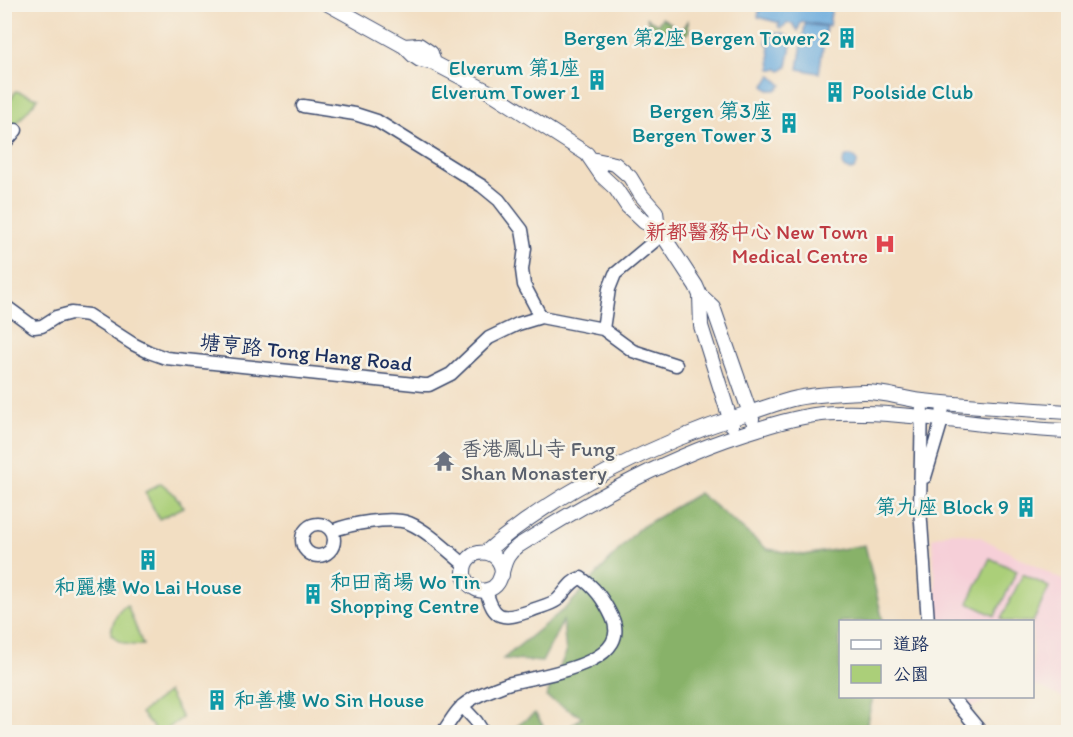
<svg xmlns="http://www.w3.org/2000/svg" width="1073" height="737" font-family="Itim,'LXGW WenKai TC',sans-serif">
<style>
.built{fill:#f6cfd8}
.green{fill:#abcf79;stroke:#637f6c;stroke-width:1.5}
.forest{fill:#88b269;stroke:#527064;stroke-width:1.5}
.water{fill:#69aadd;stroke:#426c9e;stroke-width:1.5}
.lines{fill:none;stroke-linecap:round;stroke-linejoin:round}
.minor-casing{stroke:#3b496d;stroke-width:15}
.tertiary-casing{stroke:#3b496d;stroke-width:16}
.minor{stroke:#fff;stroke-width:12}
.tertiary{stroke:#fff;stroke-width:14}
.labels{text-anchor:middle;stroke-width:5;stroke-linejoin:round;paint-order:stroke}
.culture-label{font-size:21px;fill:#0d838f;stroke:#f7f3e8;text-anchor:end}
.health-label{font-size:21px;fill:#be3a42;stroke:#f7f3e8;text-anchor:end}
.street-label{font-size:21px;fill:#1b2f5e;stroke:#f7f3e8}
.worship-label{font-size:21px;fill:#5b616d;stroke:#f7f3e8;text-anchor:start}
</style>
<rect width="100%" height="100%" fill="#f7f3e8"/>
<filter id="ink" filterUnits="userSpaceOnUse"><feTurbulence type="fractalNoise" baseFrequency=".0167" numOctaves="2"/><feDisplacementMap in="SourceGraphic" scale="12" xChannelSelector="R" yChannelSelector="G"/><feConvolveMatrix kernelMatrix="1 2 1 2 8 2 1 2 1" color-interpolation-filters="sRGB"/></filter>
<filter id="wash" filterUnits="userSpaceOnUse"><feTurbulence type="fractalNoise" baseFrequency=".008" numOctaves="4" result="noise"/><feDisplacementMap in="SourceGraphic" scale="24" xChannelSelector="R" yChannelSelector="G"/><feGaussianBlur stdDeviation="1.35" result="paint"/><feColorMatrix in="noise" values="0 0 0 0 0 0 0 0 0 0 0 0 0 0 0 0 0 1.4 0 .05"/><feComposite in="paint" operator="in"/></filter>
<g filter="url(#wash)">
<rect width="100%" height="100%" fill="#f2dec2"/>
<path class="built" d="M 953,532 L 980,537 L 1068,583 L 1068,689 L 1063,698 L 1033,684 L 1032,622 L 938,621 L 932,538 Z
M 964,697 L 995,697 L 972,707 Z"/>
<path class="green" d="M 16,91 L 38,98 L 13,128 L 5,120 L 4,110 Z
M 161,483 L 173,493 L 184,507 L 159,519 L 145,492 Z
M 990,558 L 1017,571 L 995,616 L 968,603 Z
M 1023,574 L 1049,587 L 1033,622 L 1006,621 L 1001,619 Z
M 127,605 L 143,645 C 128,646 121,644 111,634 C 112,623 117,610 127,605 Z
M 168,692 L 182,718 L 162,732 L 157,732 L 141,713 Z"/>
<path class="forest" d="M 647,18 L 658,24 L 662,18 L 671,23 L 670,26 L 681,33 L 688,21 L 689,32 L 683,36 L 663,30 L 651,31 Z
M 699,493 L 767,549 L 804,555 L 865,545 L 883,621 L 840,622 L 840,696 L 873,697 L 865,732 L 563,732 L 582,717 L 546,697 L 566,653 L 563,621 L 542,662 L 503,659 L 569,605 L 638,529 Z
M 535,713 L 547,732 L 509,732 Z"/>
<path class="water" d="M 760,5 L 768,5 L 787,9 L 787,5 L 832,5 L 829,26 L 803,22 L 800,24 L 798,31 L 793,24 L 788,23 L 781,28 L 778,26 L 780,23 L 758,17 Z
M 805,24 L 826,27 L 819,73 L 798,69 Z
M 768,32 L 784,33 L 792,40 L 787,67 L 781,71 L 778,69 L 771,69 L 769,46 L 766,43 Z
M 771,75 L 782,85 L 776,90 L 769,90 L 764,86 Z
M843 163a7 7 0 1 1 14 0a7 7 0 1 1-14 0Z"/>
</g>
<g filter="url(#ink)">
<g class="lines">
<g class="minor-casing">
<path id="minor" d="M 303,106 L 355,114 L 377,121 L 482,186 L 499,200 L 522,230 L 525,248 L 522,270 L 524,285 L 541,317
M 4,144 L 16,130
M 4,305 L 34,327 L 42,326 L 56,317 L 71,313 L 88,315 L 133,344 L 149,352 L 166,358 L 424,385 L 429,385 L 451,374 L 489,338 L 518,324 L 541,317 L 603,329 L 633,351 L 676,365
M 603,329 L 609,289 L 615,274 L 663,234
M 922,401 L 920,508 L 928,622
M 925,477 L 942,420 L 943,403
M302 540a16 16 0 1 1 32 0a16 16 0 1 1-32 0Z
M 332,531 C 349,524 391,516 409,523 C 428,531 449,552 465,565
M 951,696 L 981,732
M 462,706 L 476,721 L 483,732
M 443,732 C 451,721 457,708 469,701 C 480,693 494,689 507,684 C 534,676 635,666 612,617 C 605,602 595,587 581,578 C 570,581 566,592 557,600 C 550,605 539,607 530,611 C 503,620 494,621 486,590"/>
</g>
<g class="tertiary-casing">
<path id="tertiary" d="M 328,4 L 404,46 L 414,56 L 420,60 L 434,63 L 495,95 L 587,154 L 602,176 L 616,189 L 628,207 L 644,222 L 658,228
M 404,46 L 419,45 L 431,53 L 434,63
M 591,159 L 615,164 L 630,177 L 641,195 L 656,212 L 658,228 L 696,286 L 700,295 L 701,326 L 732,425
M 700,295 L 713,307 L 752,419
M 486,552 C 554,492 658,442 745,414 C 762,409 779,402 797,398 C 819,394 843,393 865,392 C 884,392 904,399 923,401 C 972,406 1020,409 1068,412
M 502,575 C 503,545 463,546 464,573 C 464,579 468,585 474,588 C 478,591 483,591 487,590 C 504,586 500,568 508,556 C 510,553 514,549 518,546 C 594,498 671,455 758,429 C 783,421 811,413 838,413 C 915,411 991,429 1068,431"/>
</g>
<use href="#minor" class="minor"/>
<use href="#tertiary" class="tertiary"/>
</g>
</g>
<defs>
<g id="building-bare" transform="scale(1.62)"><path d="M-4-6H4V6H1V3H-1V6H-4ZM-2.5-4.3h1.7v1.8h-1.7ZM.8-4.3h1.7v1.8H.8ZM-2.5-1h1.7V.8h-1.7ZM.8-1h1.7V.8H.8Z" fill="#0f9aa8" stroke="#f7f3e8" stroke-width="2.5" paint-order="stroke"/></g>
<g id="hospital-bare" transform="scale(1.62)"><path d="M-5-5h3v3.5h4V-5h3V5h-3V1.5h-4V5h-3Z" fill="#e0444e" stroke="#f7f3e8" stroke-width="2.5" paint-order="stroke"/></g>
<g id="temple-bare" transform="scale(1.62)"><path d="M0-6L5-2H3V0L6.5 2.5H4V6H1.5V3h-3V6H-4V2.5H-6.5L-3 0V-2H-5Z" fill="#6b7280" stroke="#f7f3e8" stroke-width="2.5" paint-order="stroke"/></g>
</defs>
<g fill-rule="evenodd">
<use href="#building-bare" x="847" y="38"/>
<use href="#building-bare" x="597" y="80"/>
<use href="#building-bare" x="835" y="92"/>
<use href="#building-bare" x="789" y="123"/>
<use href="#hospital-bare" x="885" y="244"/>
<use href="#temple-bare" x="444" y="461"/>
<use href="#building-bare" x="1026" y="507"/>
<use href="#building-bare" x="148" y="560"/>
<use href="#building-bare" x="313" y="594"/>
<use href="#building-bare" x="217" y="700"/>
</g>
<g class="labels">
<g class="culture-label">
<text x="830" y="45">Bergen 第2座 Bergen Tower 2</text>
<text x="580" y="75">Elverum 第1座<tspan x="580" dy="24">Elverum Tower 1</tspan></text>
<text x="852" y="99" text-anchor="start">Poolside Club</text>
<text x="772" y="118">Bergen 第3座<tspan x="772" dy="24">Bergen Tower 3</tspan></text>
<text x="1009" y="514">第九座 Block 9</text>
<text x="330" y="589" text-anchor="start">和田商場 Wo Tin<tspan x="330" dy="24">Shopping Centre</tspan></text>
<text x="148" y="594" text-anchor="middle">和麗樓 Wo Lai House</text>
<text x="234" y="707" text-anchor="start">和善樓 Wo Sin House</text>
</g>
<g class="health-label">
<text x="868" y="239">新都醫務中心 New Town<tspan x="868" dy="24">Medical Centre</tspan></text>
</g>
<g class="street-label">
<text transform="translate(306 353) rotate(6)" y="7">塘亨路 Tong Hang Road</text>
</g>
<g class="worship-label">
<text x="461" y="456">香港鳳山寺 Fung<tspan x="461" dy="24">Shan Monastery</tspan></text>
</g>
</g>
<rect width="1073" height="737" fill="none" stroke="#f7f3e8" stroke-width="24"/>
<rect x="839" y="620" width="195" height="78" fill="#f7f3e8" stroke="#9fa5b1" stroke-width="1.5"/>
<rect x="851" y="640" width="30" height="9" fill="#ffffff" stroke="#9fa5b1" stroke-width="1.5"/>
<text x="893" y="650" font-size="18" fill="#1b2f5e">道路</text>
<rect x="851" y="665" width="30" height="18" fill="#abcf79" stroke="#9fa5b1" stroke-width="1.5"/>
<text x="893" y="680" font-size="18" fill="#1b2f5e">公園</text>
</svg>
